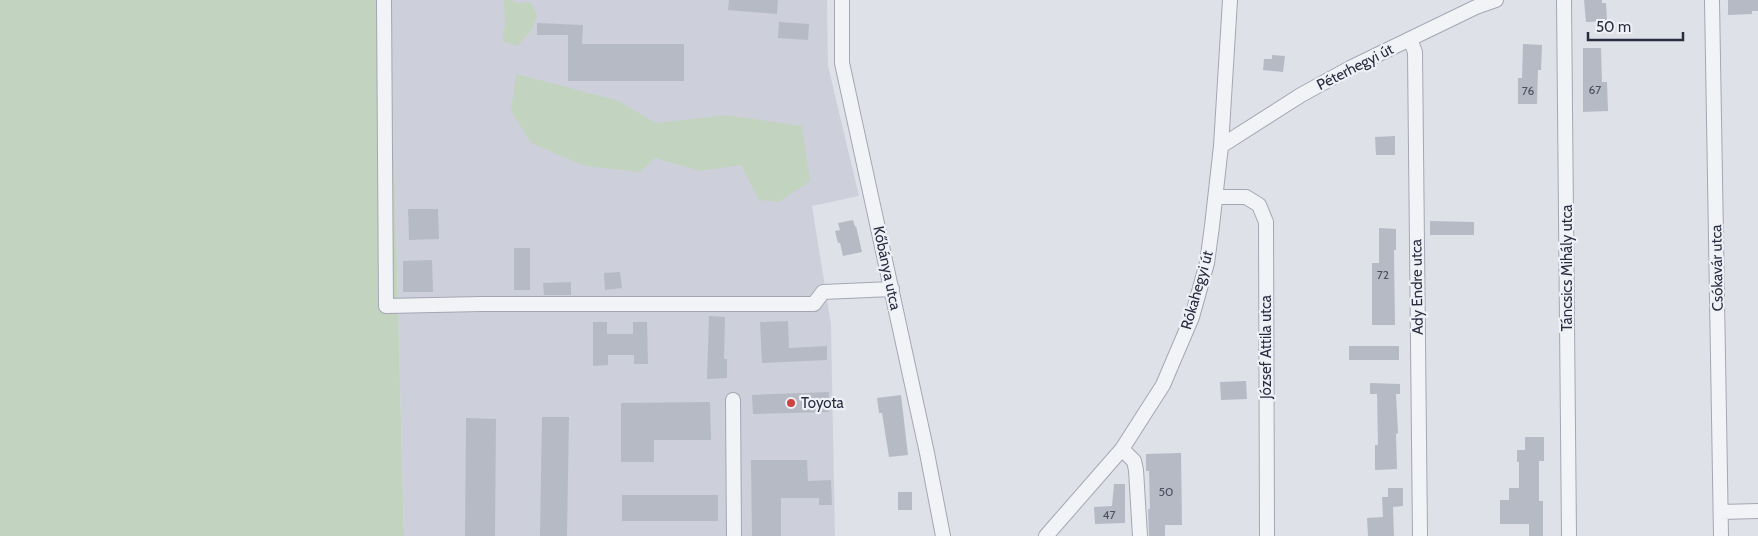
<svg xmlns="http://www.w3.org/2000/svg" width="1758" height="536" font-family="Cabin,sans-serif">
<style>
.built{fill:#cdd0db}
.green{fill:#c2d3c0}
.building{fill:#b6bac5}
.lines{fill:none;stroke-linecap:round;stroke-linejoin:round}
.minor-casing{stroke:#a4a7b3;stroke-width:16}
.minor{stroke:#f2f3f7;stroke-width:14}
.poi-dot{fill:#cf4443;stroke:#eff1f6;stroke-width:2}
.labels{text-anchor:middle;stroke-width:4.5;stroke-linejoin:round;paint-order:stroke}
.number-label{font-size:12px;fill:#4c5061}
.street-label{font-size:15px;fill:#282d40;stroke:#eff1f6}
.poi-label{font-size:15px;fill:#282d40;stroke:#eff1f6;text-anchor:start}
</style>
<rect width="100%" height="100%" fill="#dfe1e9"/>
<path class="built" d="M 390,0 L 827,0 L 828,66 L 859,196 L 812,206 L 831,324 L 835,536 L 404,536 Z"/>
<path class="green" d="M 0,0 L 390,0 L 404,536 L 0,536 Z
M 504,0 L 512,0 L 516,3 L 531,2 L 537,15 L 532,30 L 517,46 L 502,41 L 505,24 Z
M 516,74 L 616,100 L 656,123 L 727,115 L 802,126 L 810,181 L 779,202 L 759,200 L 741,165 L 700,171 L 655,158 L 640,172 L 585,166 L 531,143 L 511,111 Z"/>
<path class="building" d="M 729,0 L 778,0 L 777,14 L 728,10 Z
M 1584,0 L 1602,0 L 1602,3 L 1606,3 L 1607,21 L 1586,22 Z
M 1728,0 L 1758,0 L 1758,11 L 1752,11 L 1752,14 L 1728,15 Z
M 779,22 L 809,24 L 808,40 L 778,38 Z
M 537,23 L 583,25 L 582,44 L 684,44 L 684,81 L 568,81 L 568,35 L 537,35 Z
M 1523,44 L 1542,45 L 1541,70 L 1538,70 L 1537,104 L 1518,104 L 1518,78 L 1522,78 Z
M 1583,48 L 1601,48 L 1602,82 L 1607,82 L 1608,111 L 1583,112 Z
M 1272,55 L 1285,56 L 1283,72 L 1263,70 L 1264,59 L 1272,59 Z
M 1395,136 L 1395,155 L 1376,155 L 1375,137 Z
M 408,209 L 438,209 L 439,239 L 409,240 Z
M 853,220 L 855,227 L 856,226 L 862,252 L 843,256 L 840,243 L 838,243 L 835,231 L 840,230 L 838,223 Z
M 1430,221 L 1474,222 L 1474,235 L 1430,235 Z
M 1379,228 L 1396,229 L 1396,250 L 1394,250 L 1395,325 L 1372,325 L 1372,263 L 1379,263 Z
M 514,248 L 530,248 L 530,290 L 514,290 Z
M 432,260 L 433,292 L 403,292 L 403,261 Z
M 620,272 L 622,288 L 605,290 L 604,273 Z
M 571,282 L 571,295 L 544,295 L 543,283 Z
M 709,316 L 725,317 L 724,359 L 727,359 L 727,378 L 707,379 Z
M 788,321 L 789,348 L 827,346 L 827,360 L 762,363 L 760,322 Z
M 593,322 L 607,322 L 607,334 L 633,334 L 633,322 L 647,322 L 648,364 L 634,364 L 634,355 L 608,355 L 608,365 L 593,366 Z
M 1349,346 L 1399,346 L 1399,360 L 1349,360 Z
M 1246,381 L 1247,399 L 1221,400 L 1220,382 Z
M 1370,383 L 1400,384 L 1400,394 L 1396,394 L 1398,433 L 1396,434 L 1397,469 L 1375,470 L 1375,445 L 1378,445 L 1377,394 L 1370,394 Z
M 829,392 L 829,412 L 753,414 L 752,395 Z
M 901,395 L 908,455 L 889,457 L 882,413 L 879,413 L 877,398 Z
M 710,402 L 711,440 L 654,440 L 654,462 L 621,462 L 621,403 Z
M 542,417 L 569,417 L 567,536 L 540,536 Z
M 466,418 L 496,419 L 495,536 L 465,536 Z
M 1525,437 L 1544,437 L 1544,461 L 1539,461 L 1539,501 L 1543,501 L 1543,536 L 1529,536 L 1529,524 L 1500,524 L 1500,500 L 1509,500 L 1509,488 L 1519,488 L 1519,462 L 1517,462 L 1517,450 L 1525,450 Z
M 1181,453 L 1182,525 L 1165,525 L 1165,536 L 1149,536 L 1148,509 L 1150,509 L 1149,471 L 1146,471 L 1146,454 Z
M 751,460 L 807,460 L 808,481 L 831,480 L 832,505 L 819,505 L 819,498 L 781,498 L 781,536 L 752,536 Z
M 1114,484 L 1125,484 L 1125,523 L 1095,524 L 1094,507 L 1112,506 Z
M 1388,488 L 1403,488 L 1403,506 L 1393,507 L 1394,536 L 1368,536 L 1367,518 L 1383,517 L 1382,497 L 1388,497 Z
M 898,492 L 912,492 L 912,510 L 898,510 Z
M 622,495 L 718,495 L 718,521 L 622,521 Z"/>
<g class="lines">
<g class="minor-casing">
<path id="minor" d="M 384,0 L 386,306 L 481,304 L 814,304 L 823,292 L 892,289
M 842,0 L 842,63 L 927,453 L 943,536
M 1564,0 L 1569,536
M 1712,0 L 1721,536
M 1410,39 L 1415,52 L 1420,536
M 1221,146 L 1301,95 L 1352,67 L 1476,7 L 1496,0
M 1216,197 L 1246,197 L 1259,205 L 1266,222 L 1267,536
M 733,400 L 734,536
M 1122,449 L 1134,461 L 1136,470 L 1140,536
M 1721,512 L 1758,511
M 1046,536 L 1122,449 L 1163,385 L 1192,317 L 1207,263 L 1212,226 L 1221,146 L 1230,0"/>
</g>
<use href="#minor" class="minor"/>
</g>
<circle class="poi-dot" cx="791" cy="403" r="5"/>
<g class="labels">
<g class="number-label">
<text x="1595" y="94">67</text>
<text x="1528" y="95">76</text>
<text x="1383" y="279">72</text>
<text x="1166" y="496">50</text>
<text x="1109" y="519">47</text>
</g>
<g class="street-label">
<text transform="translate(1355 67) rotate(-27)" y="5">Péterhegyi út</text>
<text transform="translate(887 268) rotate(78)" y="5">Kőbánya utca</text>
<text transform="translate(1567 268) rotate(-90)" y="5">Táncsics Mihály utca</text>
<text transform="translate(1717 268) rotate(-91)" y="5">Csókavár utca</text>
<text transform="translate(1417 287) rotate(-91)" y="5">Ady Endre utca</text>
<text transform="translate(1197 290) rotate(-74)" y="5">Rókahegyi út</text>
<text transform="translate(1266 347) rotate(-90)" y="5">József Attila utca</text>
</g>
<g class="poi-label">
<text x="801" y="408">Toyota</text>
</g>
</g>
<path d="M1588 32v8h95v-8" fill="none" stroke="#282d40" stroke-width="2.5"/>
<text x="1596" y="32" font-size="15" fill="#282d40" stroke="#eff1f6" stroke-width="4" paint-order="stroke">50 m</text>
</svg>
